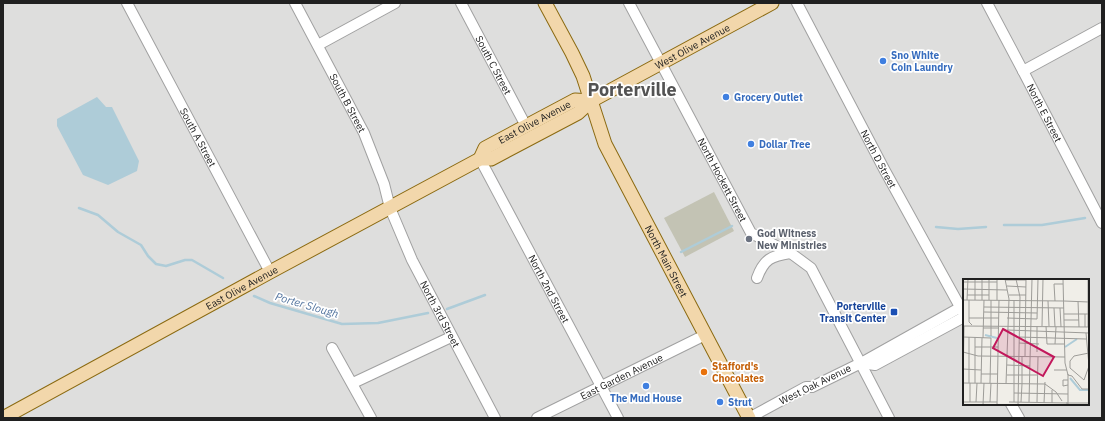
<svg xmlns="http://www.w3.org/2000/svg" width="1105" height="421" font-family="'IBM Plex Sans',sans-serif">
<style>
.residential{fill:#dededd;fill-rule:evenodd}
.construction{fill:#c3c3b4}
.water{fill:#aeccd8}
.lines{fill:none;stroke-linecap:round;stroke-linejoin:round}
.stream{stroke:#aeccd8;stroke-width:2.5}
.minor-casing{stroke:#a1a1a1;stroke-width:12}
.major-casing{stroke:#8b6a11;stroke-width:15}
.minor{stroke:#fff;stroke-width:10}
.major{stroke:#f2d7ab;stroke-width:13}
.shop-dot{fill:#3f7fe0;stroke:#fff;stroke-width:1.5}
.worship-dot{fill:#6b7280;stroke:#fff;stroke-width:1.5}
.transit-dot{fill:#1a4fb4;stroke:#fff;stroke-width:1.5}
.food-dot{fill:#e8710a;stroke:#fff;stroke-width:1.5}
.labels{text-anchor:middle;stroke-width:3.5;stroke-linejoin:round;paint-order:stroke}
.street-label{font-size:10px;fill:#202020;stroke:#fff}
.shop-label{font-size:10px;font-weight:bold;fill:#366cbe;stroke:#fff;text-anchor:start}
.worship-label{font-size:10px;font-weight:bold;fill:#5b616d;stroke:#fff;text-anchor:start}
.transit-label{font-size:10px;font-weight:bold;fill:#164399;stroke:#fff;text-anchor:end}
.food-label{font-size:10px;font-weight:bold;fill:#c56008;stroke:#fff;text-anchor:start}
.water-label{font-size:11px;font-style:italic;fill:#54759f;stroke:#fff}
.town-label{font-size:18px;font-weight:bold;fill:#535353;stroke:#fff}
.inset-river{fill:none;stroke:#aeccd8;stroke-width:2}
.inset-road{fill:none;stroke:#9d9c98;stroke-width:1}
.view{fill:#c2185b;fill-opacity:0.15;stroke:#c2185b;stroke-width:2}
.inset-edge{fill:none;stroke:#202020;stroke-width:2}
</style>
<rect width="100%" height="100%" fill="#f0eee8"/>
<path class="residential" d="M 3,3 L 1102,3 L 1102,418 L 3,418 ZM 964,280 L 1088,280 L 1088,404 L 964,404 Z"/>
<path class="construction" d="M 714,192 L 734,231 L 685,257 L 664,218 Z"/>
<path class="water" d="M 97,97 L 106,107 L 112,107 L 139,161 L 137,171 L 108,185 L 83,175 L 57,126 L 57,119 Z"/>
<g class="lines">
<path class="stream" d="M 79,208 L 98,215 L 118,232 L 141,245 L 148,256 L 156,264 L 166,266 L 185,260 L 192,260 L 223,278
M 1004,225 L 1042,225 L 1085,218
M 936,227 L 958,229 L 986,227
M 681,252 L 732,226
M 254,296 L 270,303 L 342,324 L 378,323 L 428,313
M 447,309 L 485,295"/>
<g class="minor-casing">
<g id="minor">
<path id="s1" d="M 127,3 L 270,272"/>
<path id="s2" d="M 295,3 L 364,133 L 384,184 L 390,208 L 412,260 L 495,418"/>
<path id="s3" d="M 461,3 L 526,126"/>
<path id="s4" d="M 629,3 L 751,233 L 792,254 L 811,268 L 889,418"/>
<path id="s5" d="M 797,3 L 884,169 L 964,314"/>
<path id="s6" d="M 987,3 L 1023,71 L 1102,223"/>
<path d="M 318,45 L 395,3"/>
<path d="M 1023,71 L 1102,28"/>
<path id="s7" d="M 480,159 L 618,418"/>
<path d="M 757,278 C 764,259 771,256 790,253"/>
<path d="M 332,348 L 371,418"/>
<path d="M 861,363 L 875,365 L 964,317"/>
<path d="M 353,383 L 451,337"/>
<path d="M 1011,404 L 1019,418"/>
<path id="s8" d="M 537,418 L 705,335"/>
<path d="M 749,418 L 806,387 L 812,387 L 861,363 L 961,307"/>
</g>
</g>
<g class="major-casing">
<g id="major">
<path id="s9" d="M 545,3 L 572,53 L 583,76 L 605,144 L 749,418"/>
<path id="s10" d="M 480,159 L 485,148 L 575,100 L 591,101"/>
<path id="s11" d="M 3,418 L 270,272 L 480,159 L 491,159 L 578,113 L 591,101 L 772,3"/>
</g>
</g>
<use href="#minor" class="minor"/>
<use href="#major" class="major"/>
</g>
<g class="shop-dot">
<circle cx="883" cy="61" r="4"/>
<circle cx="726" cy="97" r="4"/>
<circle cx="751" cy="144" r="4"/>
<circle cx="646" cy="386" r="4"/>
<circle cx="720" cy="402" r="4"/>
</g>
<circle class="worship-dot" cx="749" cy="239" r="4"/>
<rect class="transit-dot" x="890" y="308" width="8" height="8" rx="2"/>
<circle class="food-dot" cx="704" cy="372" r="4"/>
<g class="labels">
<g class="street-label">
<text dy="4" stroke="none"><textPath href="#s11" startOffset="785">West Olive Avenue</textPath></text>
<text dy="4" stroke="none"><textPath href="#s3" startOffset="70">South C Street</textPath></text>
<text dy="4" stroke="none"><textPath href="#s2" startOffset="113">South B Street</textPath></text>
<text dy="4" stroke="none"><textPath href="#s6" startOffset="124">North E Street</textPath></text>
<text dy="4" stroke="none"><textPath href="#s10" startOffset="68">East Olive Avenue</textPath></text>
<text dy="4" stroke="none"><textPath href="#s1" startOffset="152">South A Street</textPath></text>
<text dy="4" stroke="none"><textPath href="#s5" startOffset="176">North D Street</textPath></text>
<text dy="4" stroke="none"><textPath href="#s4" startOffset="200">North Hockett Street</textPath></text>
<text dy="4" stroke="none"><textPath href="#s9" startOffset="286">North Main Street</textPath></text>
<text dy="4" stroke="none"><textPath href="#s11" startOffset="272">East Olive Avenue</textPath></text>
<text dy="4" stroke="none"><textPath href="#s7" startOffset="147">North 2nd Street</textPath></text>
<text dy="4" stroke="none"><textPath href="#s2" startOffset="344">North 3rd Street</textPath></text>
<text dy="4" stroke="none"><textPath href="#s8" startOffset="94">East Garden Avenue</textPath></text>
<text transform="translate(815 384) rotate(-26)" y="4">West Oak Avenue</text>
</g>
<g class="shop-label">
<text x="891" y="59">Sno White<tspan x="891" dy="12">Coin Laundry</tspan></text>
<text x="734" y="101">Grocery Outlet</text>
<text x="759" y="148">Dollar Tree</text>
<text x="646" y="402" text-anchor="middle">The Mud House</text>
<text x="728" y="406">Strut</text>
</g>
<g class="worship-label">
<text x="757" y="237">God Witness<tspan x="757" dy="12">New Ministries</tspan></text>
</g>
<g class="transit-label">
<text x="886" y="310">Porterville<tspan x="886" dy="12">Transit Center</tspan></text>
</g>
<g class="food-label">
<text x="712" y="370">Stafford's<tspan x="712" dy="12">Chocolates</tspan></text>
</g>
<g class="water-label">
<text transform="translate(307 305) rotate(16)" y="4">Porter Slough</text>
</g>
<g class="town-label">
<text x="632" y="96">Porterville</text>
</g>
</g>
<g transform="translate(963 279)">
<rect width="126" height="126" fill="#f0eee8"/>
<path class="inset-river" d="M 22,56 L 34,59M 102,68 L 114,60M 107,99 L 117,111 L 125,111"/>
<path class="inset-road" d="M 42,0 L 46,20 L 43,105M 53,0 L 57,18 L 55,126M 100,0 L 102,84 L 105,96M 125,0 L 125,48M 42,1 L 63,1M 0,3 L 34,3M 44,7 L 63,8M 0,10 L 44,11M 4,16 L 26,16M 46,16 L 63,16M 0,21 L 100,22M 4,21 L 5,0M 6,21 L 6,43 L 9,46M 12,21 L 12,0M 19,21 L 19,0M 26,21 L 26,0M 34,21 L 34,0M 51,22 L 51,123M 85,22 L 86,47M 92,22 L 91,5 L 100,5M 101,22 L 126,23M 115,22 L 116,48M 21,28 L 101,29M 91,29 L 92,48M 97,29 L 98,48M 21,33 L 74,34M 101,35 L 125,35M 122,35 L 122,48M 6,39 L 36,39M 44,39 L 74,40 L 75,0M 101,41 L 116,41M 0,47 L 126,48M 79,47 L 80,0M 83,47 L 84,65 L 101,65M 20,49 L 36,49M 44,51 L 126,54M 123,54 L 126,87M 28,57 L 28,21M 0,58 L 28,59 L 27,104M 56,58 L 123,60M 20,59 L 21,21M 56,64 L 76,65M 92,65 L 93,48M 12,68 L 35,68M 0,73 L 15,77 L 102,78M 74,73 L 74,47M 62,77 L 63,0M 44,86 L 67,87M 107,89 L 121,101 L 126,87M 107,89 L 107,82 L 111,77 L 126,74M 0,90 L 18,91M 91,91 L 104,91M 18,95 L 35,95M 44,96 L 74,96M 105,96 L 109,97 L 119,110 L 126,110M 0,104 L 82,105 L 93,113 L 99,122M 6,104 L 6,58M 12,104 L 12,58M 18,104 L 19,59M 59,105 L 59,78M 105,106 L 100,107 L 100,101 L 105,101M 0,107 L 1,47M 51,114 L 105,115M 0,123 L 34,123M 7,123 L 7,104M 13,123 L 14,104M 27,123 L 28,104M 46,123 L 105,124M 58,123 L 59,105M 66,123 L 69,0M 74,123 L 75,78M 81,124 L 82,103M 89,124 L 89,111M 103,124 L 126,124M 20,126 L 21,104M 34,126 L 36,21M 105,126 L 105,95"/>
<path class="view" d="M 40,50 L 91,78 L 80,97 L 30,69 Z"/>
<rect width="126" height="126" class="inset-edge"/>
</g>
<rect width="1105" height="421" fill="none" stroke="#202020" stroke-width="8"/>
</svg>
